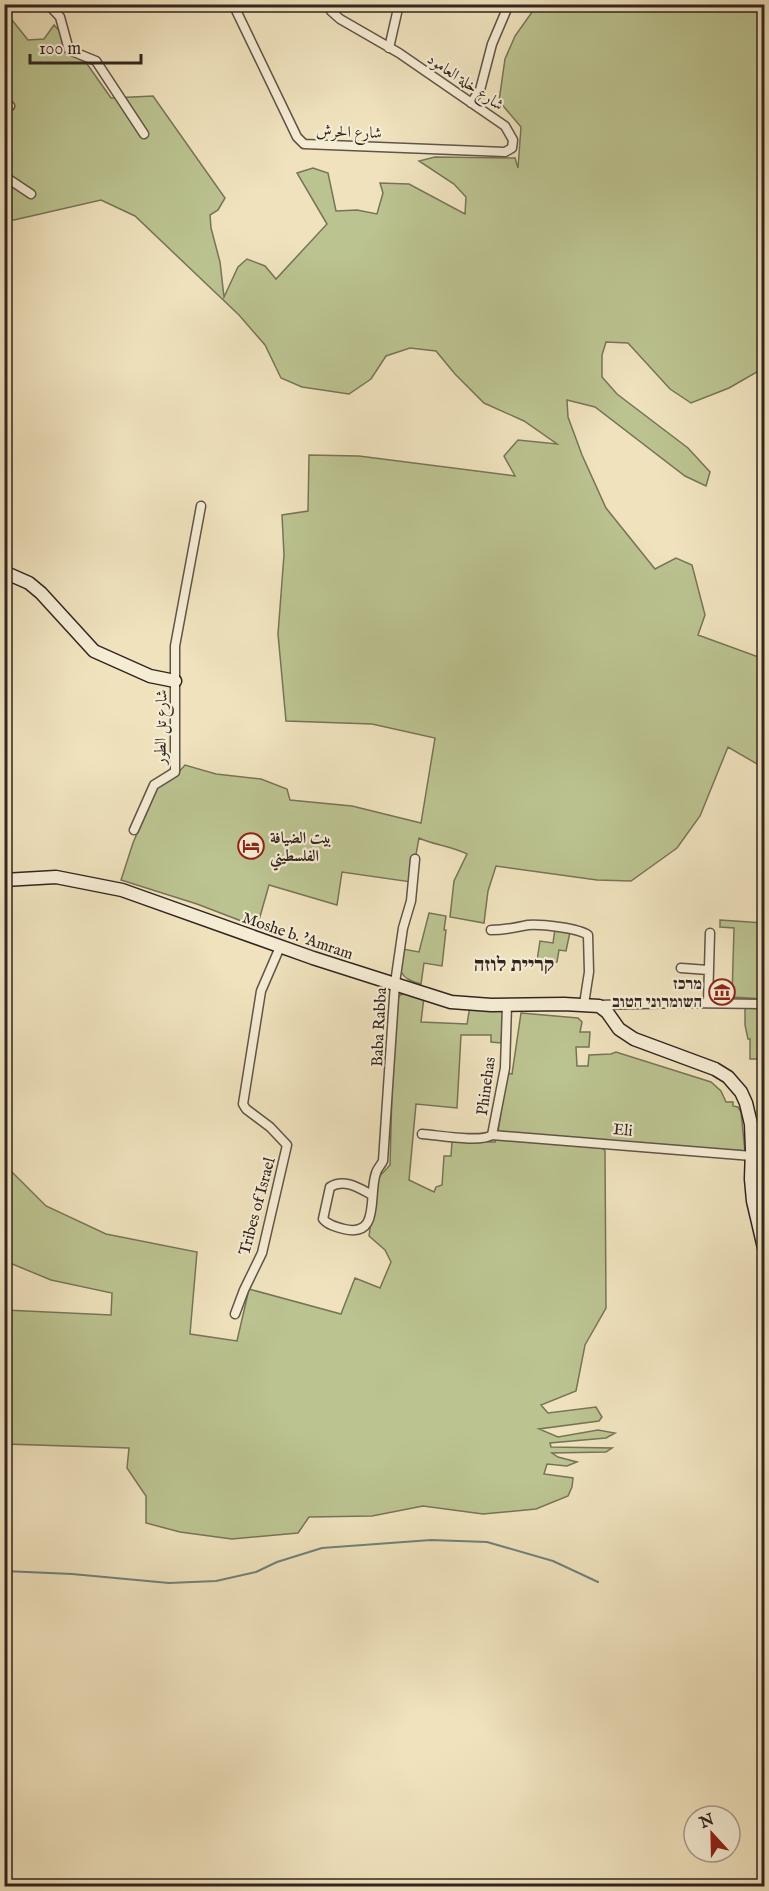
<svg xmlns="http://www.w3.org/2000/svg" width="769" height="1891" font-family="'IM FELL English',Amiri,'Frank Ruhl Libre',serif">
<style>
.green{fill:#bbc390;stroke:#767458;stroke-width:1.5}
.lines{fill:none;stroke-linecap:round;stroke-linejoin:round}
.stream{stroke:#708079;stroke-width:2}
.street-casing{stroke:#615447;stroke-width:11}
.secondary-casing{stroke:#322520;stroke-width:15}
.street{stroke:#f5ecd4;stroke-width:8}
.secondary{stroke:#f5ecd4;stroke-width:12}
.labels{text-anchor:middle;stroke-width:4.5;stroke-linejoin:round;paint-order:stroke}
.street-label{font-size:16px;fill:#322520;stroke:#f5ecd4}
.poi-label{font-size:16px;font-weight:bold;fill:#322520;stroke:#f5ecd4;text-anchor:start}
.quarter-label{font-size:20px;font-weight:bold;fill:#322520;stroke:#f5ecd4}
</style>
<rect width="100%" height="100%" fill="#efe2bd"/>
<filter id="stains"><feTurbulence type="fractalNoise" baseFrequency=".00333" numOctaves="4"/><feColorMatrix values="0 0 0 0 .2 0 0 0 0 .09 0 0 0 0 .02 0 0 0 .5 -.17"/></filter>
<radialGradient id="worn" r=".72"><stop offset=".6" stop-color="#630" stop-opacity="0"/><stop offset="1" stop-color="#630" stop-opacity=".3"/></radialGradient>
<path class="green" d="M 537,5 L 764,5 L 764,368 L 729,388 L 691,403 L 670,389 L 628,343 L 606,342 L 602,355 L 602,377 L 617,394 L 688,448 L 710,472 L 706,486 L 685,476 L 595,407 L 567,400 L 568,417 L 582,455 L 606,508 L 655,569 L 676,558 L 692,565 L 705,615 L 698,635 L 764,659 L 764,768 L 728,747 L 700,816 L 677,848 L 631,881 L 597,880 L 496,866 L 488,891 L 484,923 L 450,917 L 454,881 L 467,854 C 451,846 434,845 419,838 L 411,882 L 342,872 L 337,905 L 269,885 L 257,927 L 197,904 L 121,880 L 133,843 L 157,786 L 177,774 L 185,765 L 216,774 L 261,779 L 287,789 L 290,800 L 352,806 L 421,823 L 435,738 L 372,724 L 286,721 L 278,634 L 284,555 L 282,515 L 308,511 L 309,455 L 359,456 L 515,476 L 504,456 L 518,440 L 557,444 L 524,421 L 484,403 L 455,374 L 436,351 L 410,348 L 386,356 L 371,379 L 349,394 L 302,387 L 281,378 L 265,345 L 239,315 L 135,216 L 101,200 L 14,220 L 5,219 L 4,10 L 28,40 L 44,39 L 54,25 L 80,54 L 111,98 L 153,96 L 225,198 L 218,210 L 210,215 L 211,228 L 220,262 L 224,297 L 238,267 L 247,259 L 265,266 L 276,279 L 327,224 L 297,173 L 313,168 L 328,173 L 336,211 L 357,210 L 377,214 L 383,193 L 380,183 L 409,184 L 465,214 L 466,197 L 454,184 L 419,161 L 435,157 L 515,158 L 518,168 L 521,127 L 499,101 L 505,59 L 515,36 Z
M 429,913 L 446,916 L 444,930 L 446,930 L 442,966 L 424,963 L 421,984 C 398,978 398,971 403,949 L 419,952 Z
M 720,920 L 764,923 L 764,999 L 732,997 L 734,928 L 720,927 Z
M 555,929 L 570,932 L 566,951 L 559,950 L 557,962 L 546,965 L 538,964 L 537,961 L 540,941 L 553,943 Z
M 407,993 L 424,997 L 421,1022 L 467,1024 L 470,1006 L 504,1009 L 501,1043 L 491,1042 L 491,1035 L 461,1035 L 457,1108 L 416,1104 L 409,1180 L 434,1192 L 436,1187 L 442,1185 L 444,1156 L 451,1156 L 452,1141 L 495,1142 L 495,1139 L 601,1146 L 605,1151 L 606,1308 L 585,1345 L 576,1391 L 541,1405 L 548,1413 L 596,1407 L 602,1417 L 599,1421 L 539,1429 L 558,1437 L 598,1430 L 615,1433 L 606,1438 L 550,1443 L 551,1447 L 612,1448 L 606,1452 L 552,1453 L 558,1457 L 577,1462 L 567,1466 L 547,1464 L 544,1474 L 573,1478 L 572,1487 L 568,1496 L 536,1509 L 483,1514 L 423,1506 L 372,1516 L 309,1517 L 298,1533 L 232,1539 L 180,1532 L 146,1523 L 146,1496 L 127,1468 L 129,1448 L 5,1444 L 5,1310 L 111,1315 L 112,1293 L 51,1280 L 5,1261 L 4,1164 L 46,1206 L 106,1234 L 197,1252 L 190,1334 L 237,1341 L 249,1289 L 341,1314 L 355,1278 L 380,1288 L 391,1262 L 385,1250 L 369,1236 L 377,1179 L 390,1165 L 393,1054 L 397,999 L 400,995 Z
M 745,1008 L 764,1009 L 764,1059 L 750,1059 L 750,1039 L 748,1039 L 745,1025 Z
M 521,1013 L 578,1018 L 582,1022 L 580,1032 L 590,1032 L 589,1047 L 576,1047 L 577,1066 L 588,1066 L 589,1055 L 611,1054 L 616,1052 L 711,1082 L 721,1091 L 726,1102 L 733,1102 L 733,1106 L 738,1107 L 741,1112 L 745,1152 L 498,1132 L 506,1077 L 507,1073 L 512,1074 Z"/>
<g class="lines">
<path class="stream" d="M 4,1571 L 72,1574 L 169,1583 L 216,1581 L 256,1572 L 277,1562 L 322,1548 L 431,1540 L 487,1542 L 553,1561 L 598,1582"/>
<g class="street-casing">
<path id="street" d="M 48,4 L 60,17 L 69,50 L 96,61 L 144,134
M 233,4 L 297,137 L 304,144 L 505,152 L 512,148 L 513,140 L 505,126 L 399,53 L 340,19 L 331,11 L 328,4
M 389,48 L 399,4
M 471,103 L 480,90 L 492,44 L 509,4
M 4,104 L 10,106
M 4,176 L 31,194
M 134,830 L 154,785 L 175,772 L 175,646 L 201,506
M 491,930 C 506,930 514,928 528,925 C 541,924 578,928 588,935 L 589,972 L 584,1004
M 681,968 L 708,970
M 708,1003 L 710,933
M 597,1005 L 684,1003 L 764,1004
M 422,1134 C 438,1135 480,1143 492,1135 L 505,1068 L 507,1005
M 492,1135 L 752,1156
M 372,1195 C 359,1188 344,1178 330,1187 L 323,1219 C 328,1225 336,1227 344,1229 C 381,1238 368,1195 376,1173 C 377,1169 381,1165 383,1161 L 395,983 L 403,928 L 411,901 L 415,859
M 235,1314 L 244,1290 L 262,1253 L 287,1145 L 270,1127 L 246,1109 L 243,1104 L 261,991 L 280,947"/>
</g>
<g class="secondary-casing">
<path id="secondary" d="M 4,572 L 29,583 L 41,593 L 94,651 L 150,676 L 175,681
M 4,880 L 56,877 L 122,890 L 313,958 L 451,1002 L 491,1005 L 564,1004 L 599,1006 L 607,1012 L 619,1029 L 634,1039 L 715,1069 L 728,1077 L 741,1092 L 746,1103 L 751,1124 L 752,1149 L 751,1179 L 753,1201 L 764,1248"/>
</g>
<use href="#street" class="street"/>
<use href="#secondary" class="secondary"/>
</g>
<defs>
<g id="hotel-ring" transform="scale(1.35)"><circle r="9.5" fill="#f5ecd4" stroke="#8f2418" stroke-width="1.5"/><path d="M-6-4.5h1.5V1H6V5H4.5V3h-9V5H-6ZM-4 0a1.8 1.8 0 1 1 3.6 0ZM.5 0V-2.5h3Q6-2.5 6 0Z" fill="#8f2418"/></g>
<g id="museum-ring" transform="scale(1.35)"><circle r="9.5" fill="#f5ecd4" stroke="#8f2418" stroke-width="1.5"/><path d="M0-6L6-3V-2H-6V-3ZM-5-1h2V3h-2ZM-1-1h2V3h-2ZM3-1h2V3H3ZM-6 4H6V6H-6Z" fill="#8f2418"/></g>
</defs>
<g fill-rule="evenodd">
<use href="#hotel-ring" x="251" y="846"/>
<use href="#museum-ring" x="722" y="992"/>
</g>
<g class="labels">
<g class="street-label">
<text transform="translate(466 81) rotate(34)" y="6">شارع خلة العامود</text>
<text transform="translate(349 131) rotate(2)" y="6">شارع الحرش</text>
<text transform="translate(160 727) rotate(-89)" y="6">شارع تل الطور</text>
<text transform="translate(298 935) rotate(19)" y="6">Moshe b. 'Amram</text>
<text transform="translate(378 1027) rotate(-87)" y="6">Baba Rabba</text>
<text transform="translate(485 1086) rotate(-82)" y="6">Phinehas</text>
<text transform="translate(623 1129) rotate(5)" y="6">Eli</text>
<text transform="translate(256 1206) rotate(-75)" y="6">Tribes of Israel</text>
</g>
<g class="poi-label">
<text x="270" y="843">بيت الضيافة<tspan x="270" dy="18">الفلسطيني</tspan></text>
<text x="702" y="989" text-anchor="end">מרכז<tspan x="702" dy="18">השומרוני הטוב</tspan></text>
</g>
<g class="quarter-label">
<text x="514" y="971">קריית לוזה</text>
</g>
</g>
<rect width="769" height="1891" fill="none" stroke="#efe2bd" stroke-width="24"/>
<rect x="6" y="6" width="757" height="1879" fill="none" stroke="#322520" stroke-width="3"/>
<rect x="12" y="12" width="745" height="1867" fill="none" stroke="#322520" stroke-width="1.5"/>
<g transform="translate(712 1834) rotate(338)"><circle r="28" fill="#f5ecd4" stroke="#a79c8c" stroke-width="1.5"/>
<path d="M0-4.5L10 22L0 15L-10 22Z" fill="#8f2418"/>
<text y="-9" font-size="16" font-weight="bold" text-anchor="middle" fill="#322520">N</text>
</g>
<path d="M30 54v9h111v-9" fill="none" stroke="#322520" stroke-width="3"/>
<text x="39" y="54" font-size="18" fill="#322520" stroke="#f5ecd4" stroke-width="4.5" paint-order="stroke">100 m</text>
<rect width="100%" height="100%" filter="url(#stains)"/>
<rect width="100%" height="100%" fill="url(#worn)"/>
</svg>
